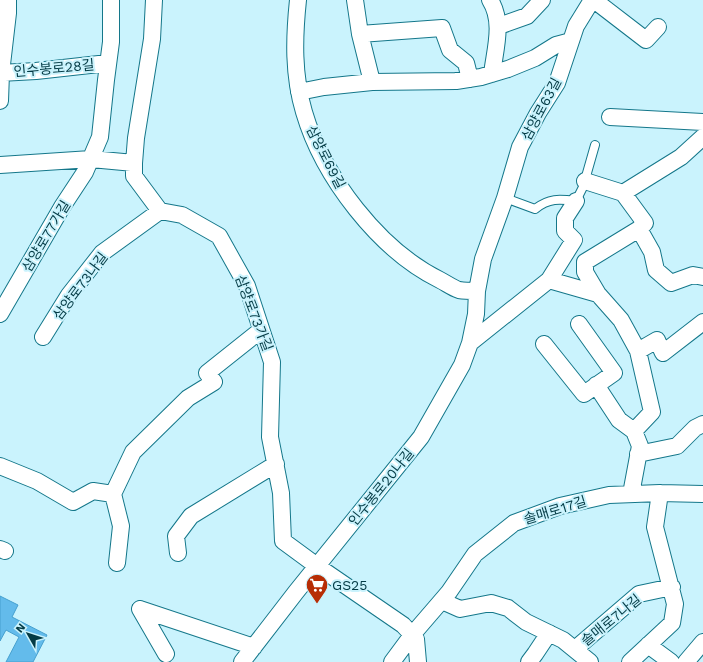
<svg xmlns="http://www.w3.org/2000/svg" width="703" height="662" font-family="'Work Sans','Noto Sans KR',sans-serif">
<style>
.building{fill:#63bbeb;stroke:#46a0cf}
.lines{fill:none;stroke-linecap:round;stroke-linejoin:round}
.lane-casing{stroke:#14778a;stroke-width:10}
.street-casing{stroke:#14778a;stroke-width:18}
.lane{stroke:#fff;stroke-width:8}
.street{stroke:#fff;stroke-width:16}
.labels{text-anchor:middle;stroke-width:4;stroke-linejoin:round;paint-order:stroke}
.street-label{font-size:14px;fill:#043b45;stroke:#caf3fd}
.poi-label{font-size:14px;fill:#043b45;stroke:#caf3fd;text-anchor:start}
</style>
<rect width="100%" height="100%" fill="#caf3fd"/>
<path class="building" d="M 0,596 L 18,605 L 12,617 L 47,635 L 33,662 L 6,662 L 19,637 L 6,630 L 0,641 Z"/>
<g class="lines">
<g class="lane-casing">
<path id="lane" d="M 505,198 L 535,209 C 549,198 559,199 576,201 L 583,187 L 595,145"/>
</g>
<g class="street-casing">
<path id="street" d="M 154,0 L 152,39 L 136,138 L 134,163 L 134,176 L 160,211 L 182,215 L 219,236 L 247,286 L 272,362 L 270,437 L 281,493 L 283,541 L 317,566 L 403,625 L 416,639 L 418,662
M 298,0 C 294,38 293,75 304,112 C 323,177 379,250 440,280 C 446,283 453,288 459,290 C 465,291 472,291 477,291
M 355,0 L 360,34 L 372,82
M 490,0 C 504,22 495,49 492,74
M 594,0 L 646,40 L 658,27
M 499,26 L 527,16 L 542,0
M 360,34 L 442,28 L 450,50 L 466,63 L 470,79
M 0,73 L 36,71 L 108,63
M 299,92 L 324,87 L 372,82 L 456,81 L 481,77 L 508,69 L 535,58 L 556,45 L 571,41
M 0,101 L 1,73 L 8,13 L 8,0
M 610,117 L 703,122
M 0,165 L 91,159 L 134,163
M 585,181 L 623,193 L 681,157 L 703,137
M 623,193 L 645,223 L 639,229
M 549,280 L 574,240 L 565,231 L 565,218 L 576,201
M 0,314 L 62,207 L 85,172 L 100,137 L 106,80 L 111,42 L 111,0
M 43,337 L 69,295 L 102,253 L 160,211
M 470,343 L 549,280 L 598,294
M 544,344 L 584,394 L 614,373 L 579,324
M 638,351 L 657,340 L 663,353 L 703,322
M 596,385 L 619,420 L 634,431 L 640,446 L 631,494
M 634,431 L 652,412 L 638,351 L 621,320 L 598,294 L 585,272 L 585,262 L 639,229 L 652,252 L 656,270 L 671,283 L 693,275 L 703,277
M 638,454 L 677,446 L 695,428 L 703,424
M 0,466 L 37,481 L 73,502 L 93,491 L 113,494
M 0,549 L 5,551
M 178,553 L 176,536 L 191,516 L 276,464
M 117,563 L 121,526 L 113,494 L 133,452 L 188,398 L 214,382 L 207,373 L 261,330
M 442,601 L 460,609 L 491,603 L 508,608 L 526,622 L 563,640 L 590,662
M 140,609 L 254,647
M 140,609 L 166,654
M 648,645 L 671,662
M 575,649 L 639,594 L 672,587
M 242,662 L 296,592 L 421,437 L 462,365 L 470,343 L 476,314 L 477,291 L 483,259 L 505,198 L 520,147 L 538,113 L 557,83 L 576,26 L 592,0
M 392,662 L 412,635 L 449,592 L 475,554 L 514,523 L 560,506 L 609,495 L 660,493 L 703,494
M 529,662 L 535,654 L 549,633
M 630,662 L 672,623 L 675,604 L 655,527 L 660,493
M 686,662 L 703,642"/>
</g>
<use href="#lane" class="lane"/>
<use href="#street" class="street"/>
</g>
<defs>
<g id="supermarket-pin" transform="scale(1.15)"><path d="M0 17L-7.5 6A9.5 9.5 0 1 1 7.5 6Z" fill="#b72d05" stroke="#caf3fd"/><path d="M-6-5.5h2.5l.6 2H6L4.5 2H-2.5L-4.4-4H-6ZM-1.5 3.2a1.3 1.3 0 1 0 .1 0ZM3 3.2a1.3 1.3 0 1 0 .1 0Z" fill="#fff"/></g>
</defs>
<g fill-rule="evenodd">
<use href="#supermarket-pin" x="317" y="585"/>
</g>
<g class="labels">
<g class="street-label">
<text transform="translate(54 68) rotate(-5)" y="5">인수봉로28길</text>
<text transform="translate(541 109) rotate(-62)" y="5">삼양로63길</text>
<text transform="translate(326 157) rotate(63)" y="5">삼양로69길</text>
<text transform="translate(46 236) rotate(-59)" y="5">삼양로77가길</text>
<text transform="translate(80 286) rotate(-53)" y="5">삼양로73나길</text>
<text transform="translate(254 313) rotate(69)" y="5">삼양로73가길</text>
<text transform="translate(381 487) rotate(-51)" y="5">인수봉로20나길</text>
<text transform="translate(555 510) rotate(-17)" y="5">솔매로17길</text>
<text transform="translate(611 620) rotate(-39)" y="5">솔매로7나길</text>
</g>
<g class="poi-label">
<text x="332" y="590">GS25</text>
</g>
</g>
<g transform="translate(28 634) rotate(309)" stroke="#caf3fd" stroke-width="3" paint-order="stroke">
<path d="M0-3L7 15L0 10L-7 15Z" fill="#043b45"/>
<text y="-6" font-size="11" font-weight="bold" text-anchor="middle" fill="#043b45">N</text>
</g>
</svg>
